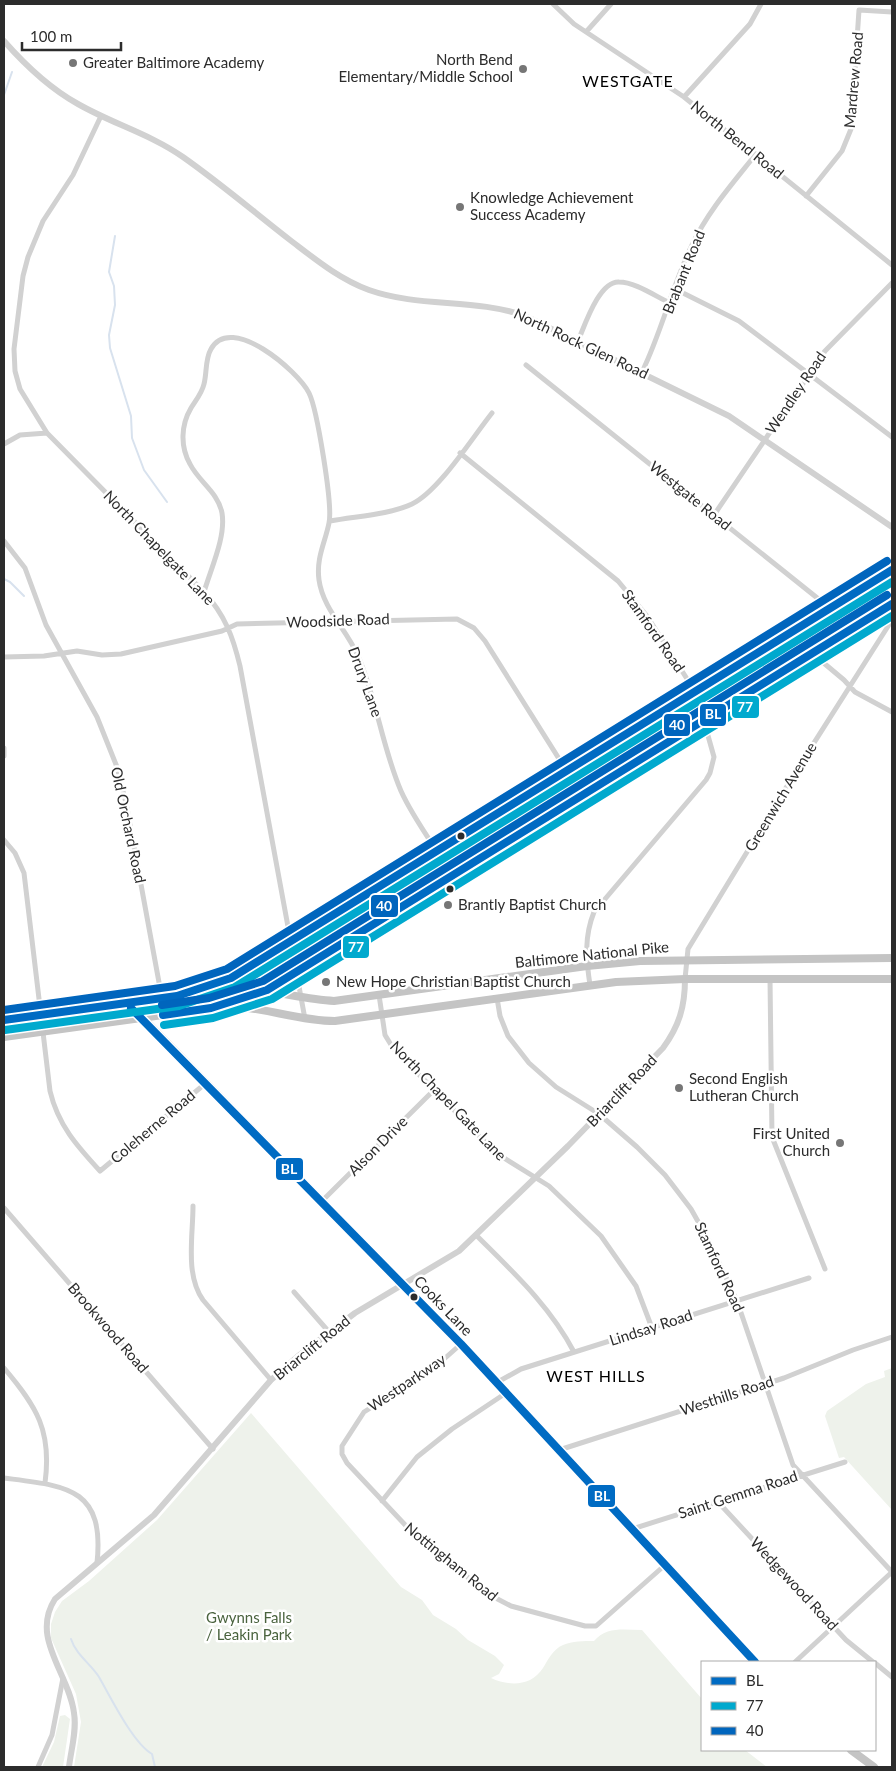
<svg xmlns="http://www.w3.org/2000/svg" width="896" height="1771" font-family="Lato,sans-serif">
<style>
.green{fill:#eef2eb}
.lines{fill:none;stroke-linecap:round;stroke-linejoin:round}
.stream{stroke:#d8e2ee;stroke-width:2}
.minor{stroke:#d1d1d1;stroke-width:5}
.tertiary{stroke:#d1d1d1;stroke-width:6}
.secondary{stroke:#cacaca;stroke-width:7}
.primary{stroke:#c4c4c4;stroke-width:8}
.bus-1-casing{stroke:#fff;stroke-width:11}
.bus-2-casing{stroke:#fff;stroke-width:11}
.bus-3-casing{stroke:#fff;stroke-width:11}
.bus-1{stroke:#006bc3;stroke-width:8}
.bus-2{stroke:#00a9ce;stroke-width:8}
.bus-3{stroke:#0065bd;stroke-width:8}
.poi-dot{fill:#767676;stroke:#fff;stroke-width:2}
.bus-dot{fill:#2c2c2c;stroke:#fff;stroke-width:2}
.labels{text-anchor:middle;stroke-width:5;stroke-linejoin:round;paint-order:stroke}
.poi-label{font-size:15px;fill:#2c2c2c;stroke:#fff;text-anchor:start}
.street-label{font-size:15px;fill:#2c2c2c;stroke:#fff}
.park-label{font-size:15px;fill:#4a633e;stroke:#fff}
.neighbourhood-label{font-size:16px;letter-spacing:1px;fill:#000;stroke:#fff}
.line-badge{stroke:#fff;stroke-width:2}
.badge-label{font-size:14px;text-anchor:middle;font-weight:bold;fill:#fff}
</style>
<rect width="100%" height="100%" fill="#fff"/>
<path class="green" d="M 892,1368 L 892,1510 L 844,1457 L 839,1458 L 825,1416 L 827,1411 L 866,1384 L 885,1377 L 884,1371 Z
M 251,1413 L 401,1587 L 422,1600 L 433,1615 L 456,1629 L 468,1640 L 495,1656 L 504,1665 L 499,1674 L 491,1678 C 508,1686 531,1687 543,1668 C 548,1660 553,1649 563,1645 C 572,1641 584,1641 594,1641 C 607,1626 624,1630 642,1630 L 702,1699 L 702,1750 L 745,1750 L 767,1767 L 74,1767 L 81,1722 L 76,1694 L 51,1638 L 51,1624 L 55,1612 L 62,1601 L 89,1581 L 157,1520 Z
M 65,1715 L 70,1719 L 63,1767 L 42,1767 L 54,1742 L 60,1716 Z"/>
<g class="lines">
<path class="stream" d="M 4,95 L 12,72
M 115,236 L 109,272 L 114,286 L 115,305 L 109,335 L 110,348 L 131,416 L 132,438 L 144,470 L 167,502
M 4,579 L 10,582 L 24,596
M 71,1639 C 76,1655 91,1664 99,1677 C 111,1698 133,1743 152,1754 L 155,1767"/>
<path class="minor" d="M 553,4 L 574,24 L 684,97 L 892,265
M 586,32 L 611,4
M 684,97 L 750,24 L 761,4
M 101,116 L 73,175 L 43,221 L 28,257 L 23,276 L 14,349 L 15,371 L 20,389 L 47,433 L 204,592 C 225,615 233,637 240,666 L 305,1019
M 806,196 L 842,151 L 851,129 L 859,10 L 892,12
M 675,289 L 739,321 L 892,437
M 578,341 C 585,325 599,281 619,282 C 635,282 655,296 670,303
M 526,365 L 831,609 L 847,633
M 642,372 C 662,331 672,286 692,245 C 708,211 733,183 756,154
M 4,444 L 20,435 L 47,433
M 460,453 L 618,581 L 647,616 L 696,693 L 714,757 L 710,773 L 706,780 L 594,912 C 584,937 586,959 590,985
M 714,515 L 825,351 L 892,283
M 330,521 C 356,516 388,515 412,504 C 439,491 472,438 492,413
M 4,541 L 25,568 L 46,625 L 97,717 L 117,767 L 126,803 L 165,1015
M 868,587 L 892,584
M 204,592 C 211,568 226,537 222,513 C 218,492 199,482 190,464 C 180,446 181,425 191,408 C 196,400 202,393 204,384 C 207,373 205,359 211,349 C 231,313 298,371 309,393 C 317,409 333,505 329,523 C 325,543 316,558 319,580 C 323,609 347,630 358,656 C 377,700 382,747 401,791 C 414,820 436,848 453,876
M 797,630 L 813,654 L 844,680 L 855,692 L 892,712
M 4,657 L 44,656 L 77,651 L 102,655 L 121,654 L 222,631 L 237,624 L 457,619 L 474,628 L 485,641 L 583,797
M 4,748 L 4,756
M 4,840 L 15,853 L 24,873 L 50,1091 C 58,1125 77,1146 100,1171 L 206,1083
M 685,979 L 688,949 L 798,768 L 892,620
M 770,979 L 772,1137 L 825,1269
M 379,995 L 385,1035 L 393,1048 L 496,1153 L 549,1186 L 601,1236 L 636,1286 L 652,1328
M 497,998 L 500,1016 L 508,1036 L 529,1063 L 556,1087 L 599,1114 L 637,1147 L 665,1175 L 691,1209 L 709,1241 L 737,1301 L 793,1465 L 892,1572
M 322,1201 L 434,1090
M 193,1206 C 193,1236 185,1275 203,1300 L 271,1380
M 4,1208 L 213,1449
M 477,1236 C 513,1272 550,1306 574,1352
M 294,1292 L 329,1332
M 461,1344 L 435,1367 L 364,1412 L 342,1446 L 342,1454 L 347,1463 L 409,1529 L 488,1594 L 511,1606 L 585,1626 L 596,1626 L 665,1565
M 4,1368 C 37,1407 52,1431 45,1483
M 496,1383 L 521,1369 L 809,1278
M 559,1450 L 784,1378 L 853,1350 L 892,1337
M 4,1478 C 66,1486 105,1487 97,1563
M 382,1501 L 417,1457 L 452,1429 L 506,1393
M 718,1502 L 846,1640 L 873,1662
M 632,1529 L 845,1462
M 795,1662 L 892,1572
M 875,1663 L 892,1677
M 38,1767 L 52,1735 L 63,1678"/>
<path class="tertiary" d="M 4,41 C 26,66 49,88 78,104 C 113,124 150,134 183,157 C 220,183 254,212 290,240 C 315,259 339,279 369,290 C 420,308 475,298 525,316 L 729,416 L 892,527
M 69,1767 C 71,1750 77,1730 74,1713 C 69,1673 30,1638 55,1599 L 154,1515 L 271,1380 L 297,1357 L 355,1313 L 459,1251 L 568,1146 L 663,1048 C 679,1026 685,1007 685,979"/>
<path class="secondary" d="M 189,992 L 220,983 L 246,970 L 892,570
M 224,1005 L 267,990 L 297,973 L 892,604"/>
<path class="primary" d="M 120,1004 L 131,1008 L 143,1018 L 461,1344 L 755,1662
M 4,1020 L 232,989 C 267,988 299,999 334,1001 L 587,966 L 640,961 L 892,958
M 4,1037 L 228,1006 C 264,1007 299,1021 335,1021 L 616,982 L 685,979 L 892,979
M 851,1750 L 874,1767"/>
<g class="bus-1-casing">
<path id="bus-1" d="M 131,1008 L 461,1344 L 755,1662
M 163,1015 L 211,1008 L 267,990 L 892,604
M 4,1020 L 177,996 L 231,978 L 892,570"/>
</g>
<g class="bus-2-casing">
<path id="bus-2" d="M 164,1025 L 213,1018 L 272,999 L 892,616
M 5,1030 L 179,1006 L 235,987 L 892,582"/>
</g>
<g class="bus-3-casing">
<path id="bus-3" d="M 162,1005 L 209,998 L 263,981 L 887,595
M 4,1010 L 175,986 L 227,969 L 887,561"/>
</g>
<use href="#bus-1" class="bus-1"/>
<use href="#bus-2" class="bus-2"/>
<use href="#bus-3" class="bus-3"/>
</g>
<g class="poi-dot">
<circle cx="73" cy="63" r="5"/>
<circle cx="523" cy="69" r="5"/>
<circle cx="460" cy="207" r="5"/>
<circle cx="448" cy="905" r="5"/>
<circle cx="326" cy="982" r="5"/>
<circle cx="679" cy="1088" r="5"/>
<circle cx="840" cy="1143" r="5"/>
</g>
<g class="bus-dot">
<circle cx="461" cy="836" r="4.5"/>
<circle cx="450" cy="889" r="4.5"/>
<circle cx="414" cy="1297" r="4.5"/>
</g>
<g class="labels">
<g class="poi-label">
<text x="513" y="65" text-anchor="end">North Bend<tspan x="513" dy="17">Elementary/Middle School</tspan></text>
<text x="83" y="68">Greater Baltimore Academy</text>
<text x="470" y="203">Knowledge Achievement<tspan x="470" dy="17">Success Academy</tspan></text>
<text x="458" y="910">Brantly Baptist Church</text>
<text x="336" y="987">New Hope Christian Baptist Church</text>
<text x="689" y="1084">Second English<tspan x="689" dy="17">Lutheran Church</tspan></text>
<text x="830" y="1139" text-anchor="end">First United<tspan x="830" dy="17">Church</tspan></text>
</g>
<g class="street-label">
<text transform="translate(854 80) rotate(-85)" y="5">Mardrew Road</text>
<text transform="translate(737 140) rotate(39)" y="5">North Bend Road</text>
<text transform="translate(684 272) rotate(-68)" y="5">Brabant Road</text>
<text transform="translate(581 344) rotate(25)" y="5">North Rock Glen Road</text>
<text transform="translate(796 393) rotate(-56)" y="5">Wendley Road</text>
<text transform="translate(690 496) rotate(39)" y="5">Westgate Road</text>
<text transform="translate(159 548) rotate(46)" y="5">North Chapelgate Lane</text>
<text transform="translate(338 621) rotate(-2)" y="5">Woodside Road</text>
<text transform="translate(653 631) rotate(55)" y="5">Stamford Road</text>
<text transform="translate(365 682) rotate(70)" y="5">Drury Lane</text>
<text transform="translate(781 797) rotate(-59)" y="5">Greenwich Avenue</text>
<text transform="translate(128 825) rotate(78)" y="5">Old Orchard Road</text>
<text transform="translate(592 955) rotate(-6)" y="5">Baltimore National Pike</text>
<text transform="translate(622 1091) rotate(-46)" y="5">Briarclift Road</text>
<text transform="translate(448 1101) rotate(46)" y="5">North Chapel Gate Lane</text>
<text transform="translate(153 1127) rotate(-40)" y="5">Coleherne Road</text>
<text transform="translate(378 1146) rotate(-45)" y="5">Alson Drive</text>
<text transform="translate(719 1267) rotate(65)" y="5">Stamford Road</text>
<text transform="translate(443 1306) rotate(46)" y="5">Cooks Lane</text>
<text transform="translate(108 1328) rotate(49)" y="5">Brookwood Road</text>
<text transform="translate(651 1328) rotate(-18)" y="5">Lindsay Road</text>
<text transform="translate(312 1348) rotate(-39)" y="5">Briarclift Road</text>
<text transform="translate(407 1383) rotate(-34)" y="5">Westparkway</text>
<text transform="translate(727 1396) rotate(-18)" y="5">Westhills Road</text>
<text transform="translate(738 1495) rotate(-18)" y="5">Saint Gemma Road</text>
<text transform="translate(451 1562) rotate(39)" y="5">Nottingham Road</text>
<text transform="translate(794 1584) rotate(47)" y="5">Wedgewood Road</text>
</g>
<g class="park-label">
<text x="249" y="1623">Gwynns Falls<tspan x="249" dy="17">/ Leakin Park</tspan></text>
</g>
<g class="neighbourhood-label">
<text x="628" y="87">WESTGATE</text>
<text x="596" y="1382">WEST HILLS</text>
</g>
</g>
<g class="line-badge">
<rect x="731" y="695" width="29" height="24" rx="5" fill="#00a9ce"/>
<rect x="699" y="703" width="28" height="24" rx="5" fill="#006bc3"/>
<rect x="663" y="713" width="28" height="24" rx="5" fill="#0065bd"/>
<rect x="370" y="894" width="29" height="24" rx="5" fill="#0065bd"/>
<rect x="342" y="935" width="28" height="24" rx="5" fill="#00a9ce"/>
<rect x="275" y="1157" width="29" height="24" rx="5" fill="#006bc3"/>
<rect x="587" y="1484" width="29" height="24" rx="5" fill="#006bc3"/>
</g>
<g class="badge-label">
<text x="745" y="712">77</text>
<text x="713" y="719">BL</text>
<text x="677" y="730">40</text>
<text x="384" y="911">40</text>
<text x="356" y="952">77</text>
<text x="289" y="1174">BL</text>
<text x="602" y="1501">BL</text>
</g>
<rect width="896" height="1771" fill="none" stroke="#2c2c2c" stroke-width="10"/>
<rect x="701" y="1661" width="175" height="90" fill="#ffffff" stroke="#ababab"/>
<rect x="711" y="1677" width="25" height="8" fill="#006bc3" stroke="#ababab"/>
<text x="746" y="1686" font-size="15" fill="#2c2c2c">BL</text>
<rect x="711" y="1702" width="25" height="8" fill="#00a9ce" stroke="#ababab"/>
<text x="746" y="1711" font-size="15" fill="#2c2c2c">77</text>
<rect x="711" y="1727" width="25" height="8" fill="#0065bd" stroke="#ababab"/>
<text x="746" y="1736" font-size="15" fill="#2c2c2c">40</text>
<path d="M22 42v8h99v-8" fill="none" stroke="#2c2c2c" stroke-width="2.5"/>
<text x="30" y="42" font-size="15" fill="#2c2c2c" stroke="#ffffff" stroke-width="4" paint-order="stroke">100 m</text>
</svg>
